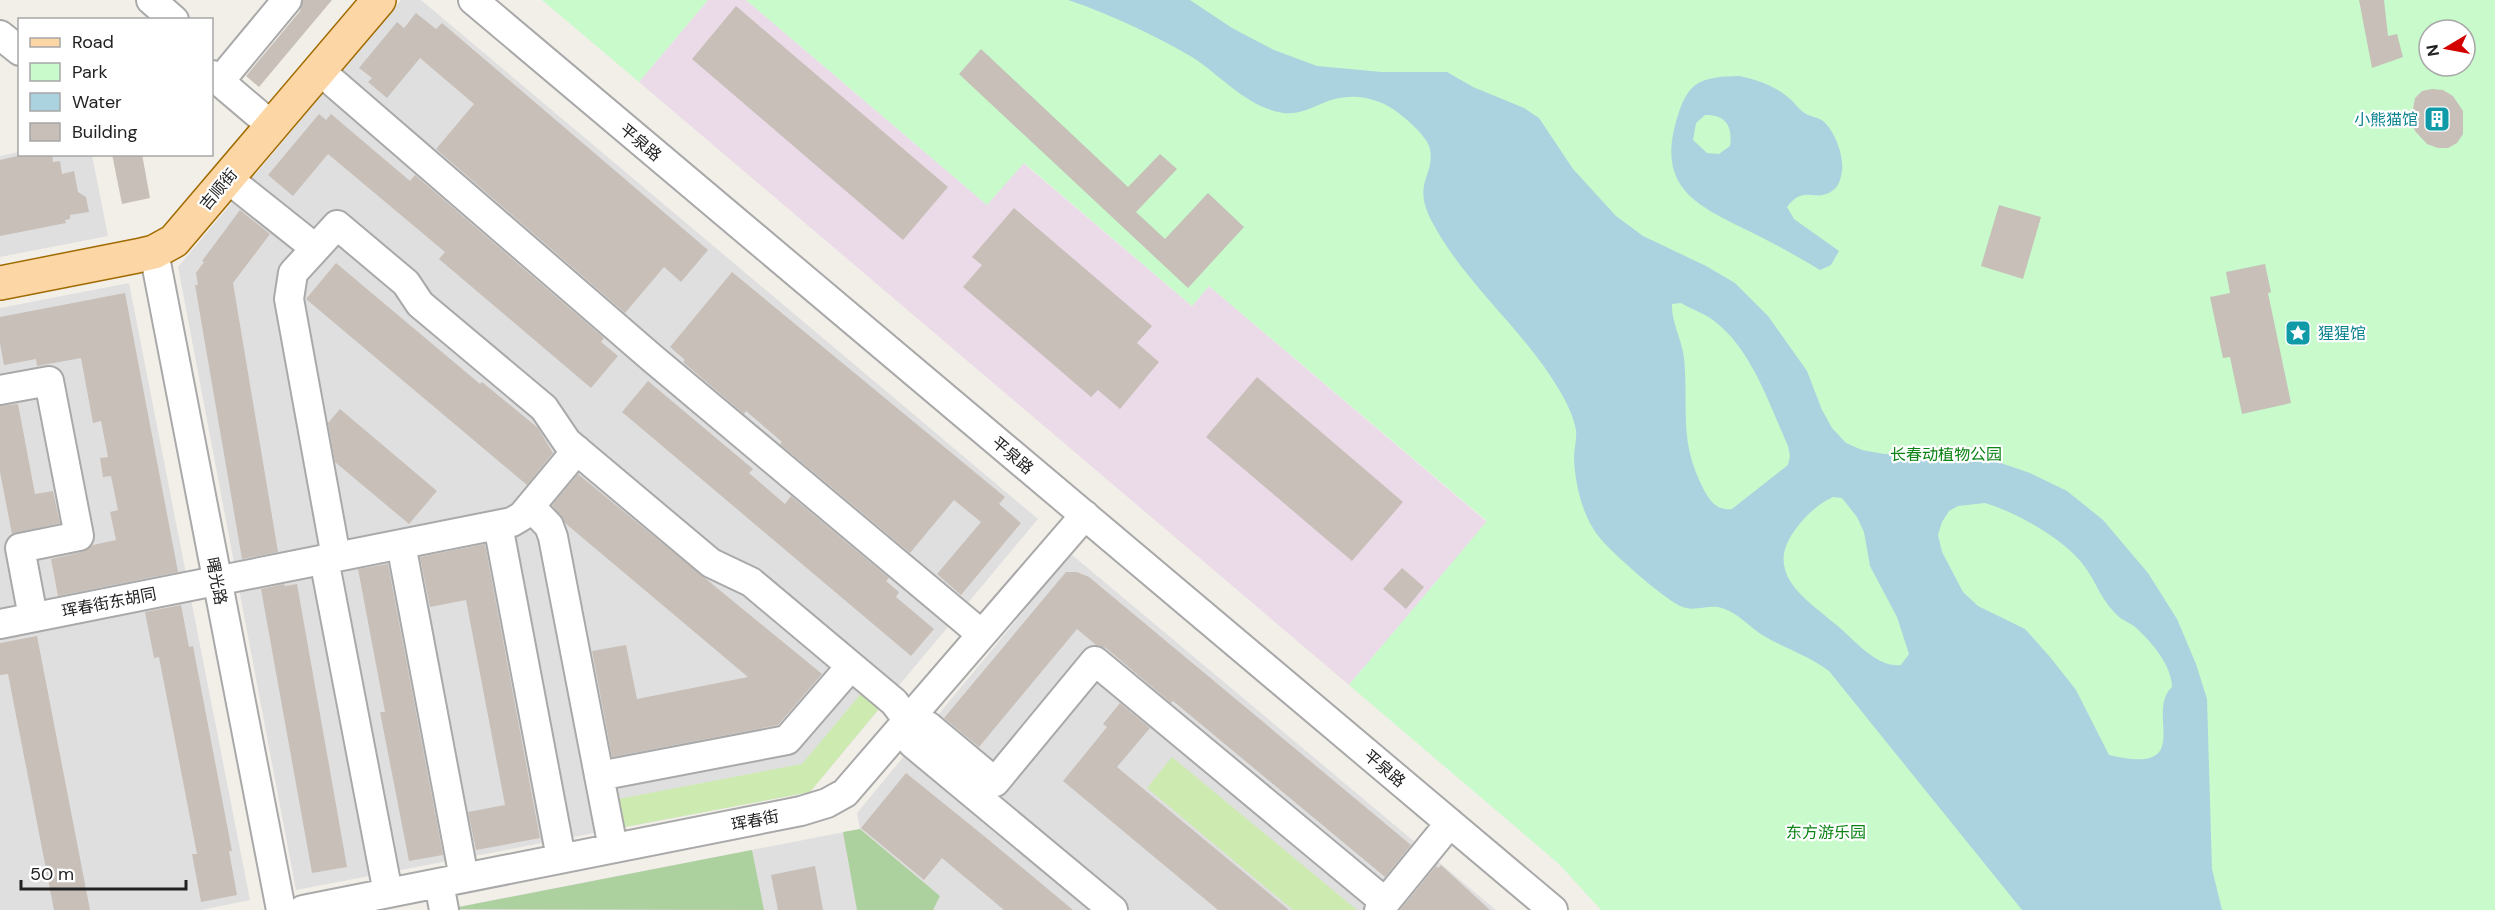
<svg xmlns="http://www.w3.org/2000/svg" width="2495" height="910" font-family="'DM Sans','Noto Sans SC',sans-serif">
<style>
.residential{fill:#e0dfdf}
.industrial{fill:#ebdbe8}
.grass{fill:#cdebb0}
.forest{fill:#add19e}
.park{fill:#c8facc;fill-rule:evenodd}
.water{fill:#aad3df;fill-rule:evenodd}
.building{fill:#c7bfb8}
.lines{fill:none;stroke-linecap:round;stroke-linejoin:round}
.minor-casing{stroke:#a9a9a9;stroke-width:32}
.major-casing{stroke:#a06b00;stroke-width:36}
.minor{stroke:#fff;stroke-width:28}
.major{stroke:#fcd6a4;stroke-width:33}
.labels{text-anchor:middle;stroke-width:4.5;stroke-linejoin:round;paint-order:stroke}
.culture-label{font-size:16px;fill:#0d838f;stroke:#fff;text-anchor:end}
.street-label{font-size:16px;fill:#222;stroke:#fff}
.park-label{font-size:16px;fill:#0c8416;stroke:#fff}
</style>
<rect width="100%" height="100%" fill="#f2efe9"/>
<path class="residential" d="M 401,0 L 421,0 L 1038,519 L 810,792 L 296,890 L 178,267 Z
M 19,152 L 92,155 L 108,236 L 0,257 L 0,156 Z
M 129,283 L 250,900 L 201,910 L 0,910 L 0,308 Z
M 1071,554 L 1496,910 L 442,910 L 860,829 L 857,813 Z"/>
<path class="industrial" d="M 708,0 L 746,0 L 987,205 L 1023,163 L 1192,306 L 1209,286 L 1487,522 L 1349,685 L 639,82 Z"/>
<path class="grass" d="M 864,690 L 882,705 L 810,792 L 619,828 L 613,800 L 802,764 Z
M 1172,757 L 1357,910 L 1293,910 L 1147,788 Z"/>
<path class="forest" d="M 860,829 L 940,896 L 933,910 L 857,910 L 843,832 Z
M 752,850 L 764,910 L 449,909 Z"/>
<path class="park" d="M 542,0 L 708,0 L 639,82 Z
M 746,0 L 2495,0 L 2495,910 L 1601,910 L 1559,864 L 1349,685 L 1487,521 L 1209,286 L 1192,306 L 1024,163 L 987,205 ZM 2429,30 L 2465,30 L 2465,66 L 2429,66 Z"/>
<path class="water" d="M 1068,0 L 1190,0 L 1232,28 L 1274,50 L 1317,66 L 1382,72 L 1447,72 L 1473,87 L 1524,108 L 1539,118 L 1573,169 L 1616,216 L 1643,236 L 1706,266 L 1735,283 L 1768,316 L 1807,371 L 1822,410 L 1832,428 L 1846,443 L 1862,450 L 1884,454 L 1917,453 L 1992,460 L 2030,473 L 2067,491 L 2103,520 L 2148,573 L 2177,619 L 2196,664 L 2207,699 L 2212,869 L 2222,910 L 2022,910 L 1829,671 C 1809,656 1786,649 1764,636 C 1749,627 1740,614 1722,608 C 1709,604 1695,612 1683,607 C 1666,601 1612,553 1600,538 C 1583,518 1575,485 1574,458 C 1574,449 1577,439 1576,430 C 1574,418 1567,403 1561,393 C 1525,330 1465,285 1431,220 C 1412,182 1435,176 1430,149 C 1428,138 1410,122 1401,115 C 1379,96 1348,91 1321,104 C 1306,110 1295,116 1278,112 C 1244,104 1220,75 1192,57 C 1154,35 1110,14 1068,0 ZM 1681,303 C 1691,309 1704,313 1713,320 C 1752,349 1769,404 1788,446 L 1790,456 L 1788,465 L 1732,509 C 1717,511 1710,501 1704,490 C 1678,440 1689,410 1684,358 C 1682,340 1671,322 1672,304 ZM 1833,497 L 1842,498 L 1857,517 L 1864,532 L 1870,566 L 1897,617 L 1909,654 L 1901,665 C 1878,668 1856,642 1840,628 C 1808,600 1762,575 1795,530 C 1804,517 1819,503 1833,497 ZM 1985,503 C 2016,512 2066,540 2085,567 C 2096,582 2101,599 2115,613 C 2120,619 2128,622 2134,626 C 2150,640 2172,665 2172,687 C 2144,713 2198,776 2109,755 L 2076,690 L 2050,657 L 2025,629 L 1978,606 L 1963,592 L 1942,552 L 1938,535 L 1942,522 L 1949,511 L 1958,506 Z
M 1739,76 C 1757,80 1774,85 1789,98 C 1795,103 1799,110 1806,114 C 1811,117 1818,117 1823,121 C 1835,131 1844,156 1842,171 C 1841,178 1839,187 1832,191 C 1815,203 1804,184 1787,207 L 1794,219 L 1839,251 L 1831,265 L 1820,270 C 1797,256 1775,244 1751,232 C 1693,204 1654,186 1679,112 C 1690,79 1705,77 1739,76 ZM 1705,115 C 1726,114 1733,127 1730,146 L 1719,154 L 1707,153 L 1693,140 L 1696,123 Z"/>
<path class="building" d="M 303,0 L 332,0 L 259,87 L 246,76 L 300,11 Z
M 2359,0 L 2384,0 L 2388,36 L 2397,34 L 2403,57 L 2372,68 Z
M 736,6 L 948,187 L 903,240 L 692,59 Z
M 416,13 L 436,29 L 442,23 L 708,250 L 681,282 L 664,267 L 625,313 L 436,149 L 474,104 L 420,58 L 387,98 L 368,82 L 372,78 L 359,68 L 397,22 L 404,28 Z
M 981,49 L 1128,187 L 1160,154 L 1177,169 L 1136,212 L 1165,239 L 1208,193 L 1244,227 L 1188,288 L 959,74 Z
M 2432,89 L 2443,90 L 2453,96 L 2463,111 L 2463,134 L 2457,143 L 2448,148 L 2438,148 L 2427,144 L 2415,131 L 2411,120 L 2415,98 L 2422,91 Z
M 319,114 L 326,120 L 331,114 L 410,181 L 415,175 L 604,338 L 601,342 L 618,356 L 591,388 L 439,259 L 445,252 L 328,154 L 293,196 L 268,175 Z
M 26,154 L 52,154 L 53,162 L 60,161 L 62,174 L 74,171 L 78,192 L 86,197 L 89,212 L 70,215 L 70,219 L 65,220 L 66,223 L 0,236 L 0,160 Z
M 112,154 L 142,154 L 150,198 L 122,204 Z
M 1999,205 L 2041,217 L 2023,279 L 1981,266 Z
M 1014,208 L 1152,326 L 1137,343 L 1159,362 L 1120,409 L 1098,390 L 1091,397 L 963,287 L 982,265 L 972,257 Z
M 240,210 L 270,234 L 233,283 L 278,552 L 242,559 L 195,285 L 198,285 L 196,273 L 204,262 L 202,261 Z
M 336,263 L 480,384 L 482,382 L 538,428 L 553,453 L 527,485 L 306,299 Z
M 2265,264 L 2271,292 L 2268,293 L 2291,403 L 2242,414 L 2230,357 L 2223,358 L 2210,297 L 2230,293 L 2226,272 Z
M 732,272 L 1005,497 L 999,504 L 1021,523 L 961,595 L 937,574 L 981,522 L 954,500 L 910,553 L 780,444 L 782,442 L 746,411 L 744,414 L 683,362 L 685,360 L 670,347 Z
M 125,293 L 178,572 L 58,596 L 51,559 L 82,552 L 93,545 L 116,540 L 110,512 L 118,510 L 111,476 L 103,477 L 100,458 L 108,457 L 101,421 L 93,423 L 81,358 L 37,366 L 36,359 L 4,365 L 0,343 L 0,317 Z
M 1257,377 L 1403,502 L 1352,561 L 1206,437 Z
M 648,381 L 753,469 L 749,473 L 785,504 L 791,496 L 889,578 L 886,581 L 899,592 L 896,597 L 934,629 L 911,656 L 622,412 Z
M 18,404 L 35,494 L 53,491 L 60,523 L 12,534 L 0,472 L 0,406 Z
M 340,409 L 437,491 L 409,524 L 335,462 L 328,423 Z
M 578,474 L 822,674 L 778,725 L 612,757 L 592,651 L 626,645 L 637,699 L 748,677 L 565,523 L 552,505 Z
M 485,544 L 540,838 L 476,850 L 468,812 L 505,805 L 466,600 L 430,607 L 420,557 Z
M 388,564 L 443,855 L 409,861 L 380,712 L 385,712 L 358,569 Z
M 1402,568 L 1424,587 L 1406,609 L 1383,589 Z
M 1066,572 L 1077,572 L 1089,577 L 1411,845 L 1385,877 L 1173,701 L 1171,703 L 1106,648 L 1096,645 L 1077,629 L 979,747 L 944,718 Z
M 284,584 L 285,586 L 297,584 L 347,867 L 312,873 L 261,589 Z
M 181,605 L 189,647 L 193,646 L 232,851 L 229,851 L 237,895 L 201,902 L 192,854 L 197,854 L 159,657 L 154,658 L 145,612 Z
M 37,636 L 90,910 L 54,910 L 8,674 L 0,675 L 0,643 Z
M 1120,703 L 1150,728 L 1117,767 L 1289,910 L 1218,910 L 1063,781 L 1107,727 L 1103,724 Z
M 906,773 L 984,836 L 1073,910 L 1004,910 L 942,858 L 924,880 L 861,828 Z
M 1441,865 L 1490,910 L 1400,910 L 1436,866 L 1438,868 Z
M 815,866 L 823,910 L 778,910 L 771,875 Z"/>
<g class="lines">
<g class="minor-casing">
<path id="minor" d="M 151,0 L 174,20
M 473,0 L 1553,910
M 0,35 L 20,51
M 319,70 L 652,358 L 980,633
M 212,75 L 272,126
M 219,82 L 287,0
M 227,178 L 315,248
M 154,252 L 281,910
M 0,390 L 49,381 L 79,536 L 20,548 L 33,617
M 531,507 L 549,526 L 553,537 L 613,848
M 498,525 L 561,858
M 401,544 L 464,878
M 336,557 L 289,299 L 293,273 L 337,225 L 406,283 L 420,304 L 544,408 L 567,442 L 711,563 L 751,582 L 894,702 L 907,719 L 912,743 L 1113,910
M 324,559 L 388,893
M 0,624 L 512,522 L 522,516 L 577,450
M 907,719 L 928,726 L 995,782 L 1095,661 L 1385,902
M 599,776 L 787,740 L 851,666
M 439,883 L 444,910
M 303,910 L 801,811 L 827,803 L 845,793 L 1085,515
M 1379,910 L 1450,823"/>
</g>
<g class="major-casing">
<path id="major" d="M 0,283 L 137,256 L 154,252 L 174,241 L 379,0"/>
</g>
<use href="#minor" class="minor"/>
<use href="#major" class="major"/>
</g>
<defs>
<g id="building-square" transform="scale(1.35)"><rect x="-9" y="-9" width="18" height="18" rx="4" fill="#0f9aa8" stroke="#fff"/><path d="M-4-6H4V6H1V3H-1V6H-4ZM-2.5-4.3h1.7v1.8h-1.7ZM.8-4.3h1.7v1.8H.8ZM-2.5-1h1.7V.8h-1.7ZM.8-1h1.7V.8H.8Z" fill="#fff"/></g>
<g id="sight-square" transform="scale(1.35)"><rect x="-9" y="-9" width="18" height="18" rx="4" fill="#0f9aa8" stroke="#fff"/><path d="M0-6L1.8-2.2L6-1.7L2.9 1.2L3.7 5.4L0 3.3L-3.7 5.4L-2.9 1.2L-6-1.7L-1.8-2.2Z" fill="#fff"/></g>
</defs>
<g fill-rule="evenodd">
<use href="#building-square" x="2437" y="119"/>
<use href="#sight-square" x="2298" y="333"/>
</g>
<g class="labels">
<g class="culture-label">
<text x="2418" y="125">小熊猫馆</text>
<text x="2318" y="339" text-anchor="start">猩猩馆</text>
</g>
<g class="street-label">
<text transform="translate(641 142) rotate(40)" y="6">平泉路</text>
<text transform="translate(218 189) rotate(-50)" y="6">吉顺街</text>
<text transform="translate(1013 455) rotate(40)" y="6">平泉路</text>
<text transform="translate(217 581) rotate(79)" y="6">曙光路</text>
<text transform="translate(109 602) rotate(-11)" y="6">珲春街东胡同</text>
<text transform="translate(1385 768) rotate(40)" y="6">平泉路</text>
<text transform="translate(755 820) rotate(-11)" y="6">珲春街</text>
</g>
<g class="park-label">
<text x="1946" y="460">长春动植物公园</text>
<text x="1826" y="838">东方游乐园</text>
</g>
</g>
<rect x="18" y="18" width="195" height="138" fill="#ffffff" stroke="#a7a7a7" stroke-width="1.5"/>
<rect x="30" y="38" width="30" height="9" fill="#fcd6a4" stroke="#a7a7a7" stroke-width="1.5"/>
<text x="72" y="48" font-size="18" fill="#222222">Road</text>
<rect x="30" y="63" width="30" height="18" fill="#c8facc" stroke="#a7a7a7" stroke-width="1.5"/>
<text x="72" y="78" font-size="18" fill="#222222">Park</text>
<rect x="30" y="93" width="30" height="18" fill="#aad3df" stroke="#a7a7a7" stroke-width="1.5"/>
<text x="72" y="108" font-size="18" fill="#222222">Water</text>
<rect x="30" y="123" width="30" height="18" fill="#c7bfb8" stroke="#a7a7a7" stroke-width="1.5"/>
<text x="72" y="138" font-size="18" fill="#222222">Building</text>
<g transform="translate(2447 48) rotate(260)"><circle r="28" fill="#ffffff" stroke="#a7a7a7" stroke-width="1.5"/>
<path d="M0-4.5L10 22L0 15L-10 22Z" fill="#d40000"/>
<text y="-9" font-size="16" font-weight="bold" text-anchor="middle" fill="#222222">N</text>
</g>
<path d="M21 880v9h165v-9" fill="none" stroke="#222222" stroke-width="3"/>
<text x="30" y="880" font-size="18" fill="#222222" stroke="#ffffff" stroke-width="4.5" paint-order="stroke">50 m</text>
</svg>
